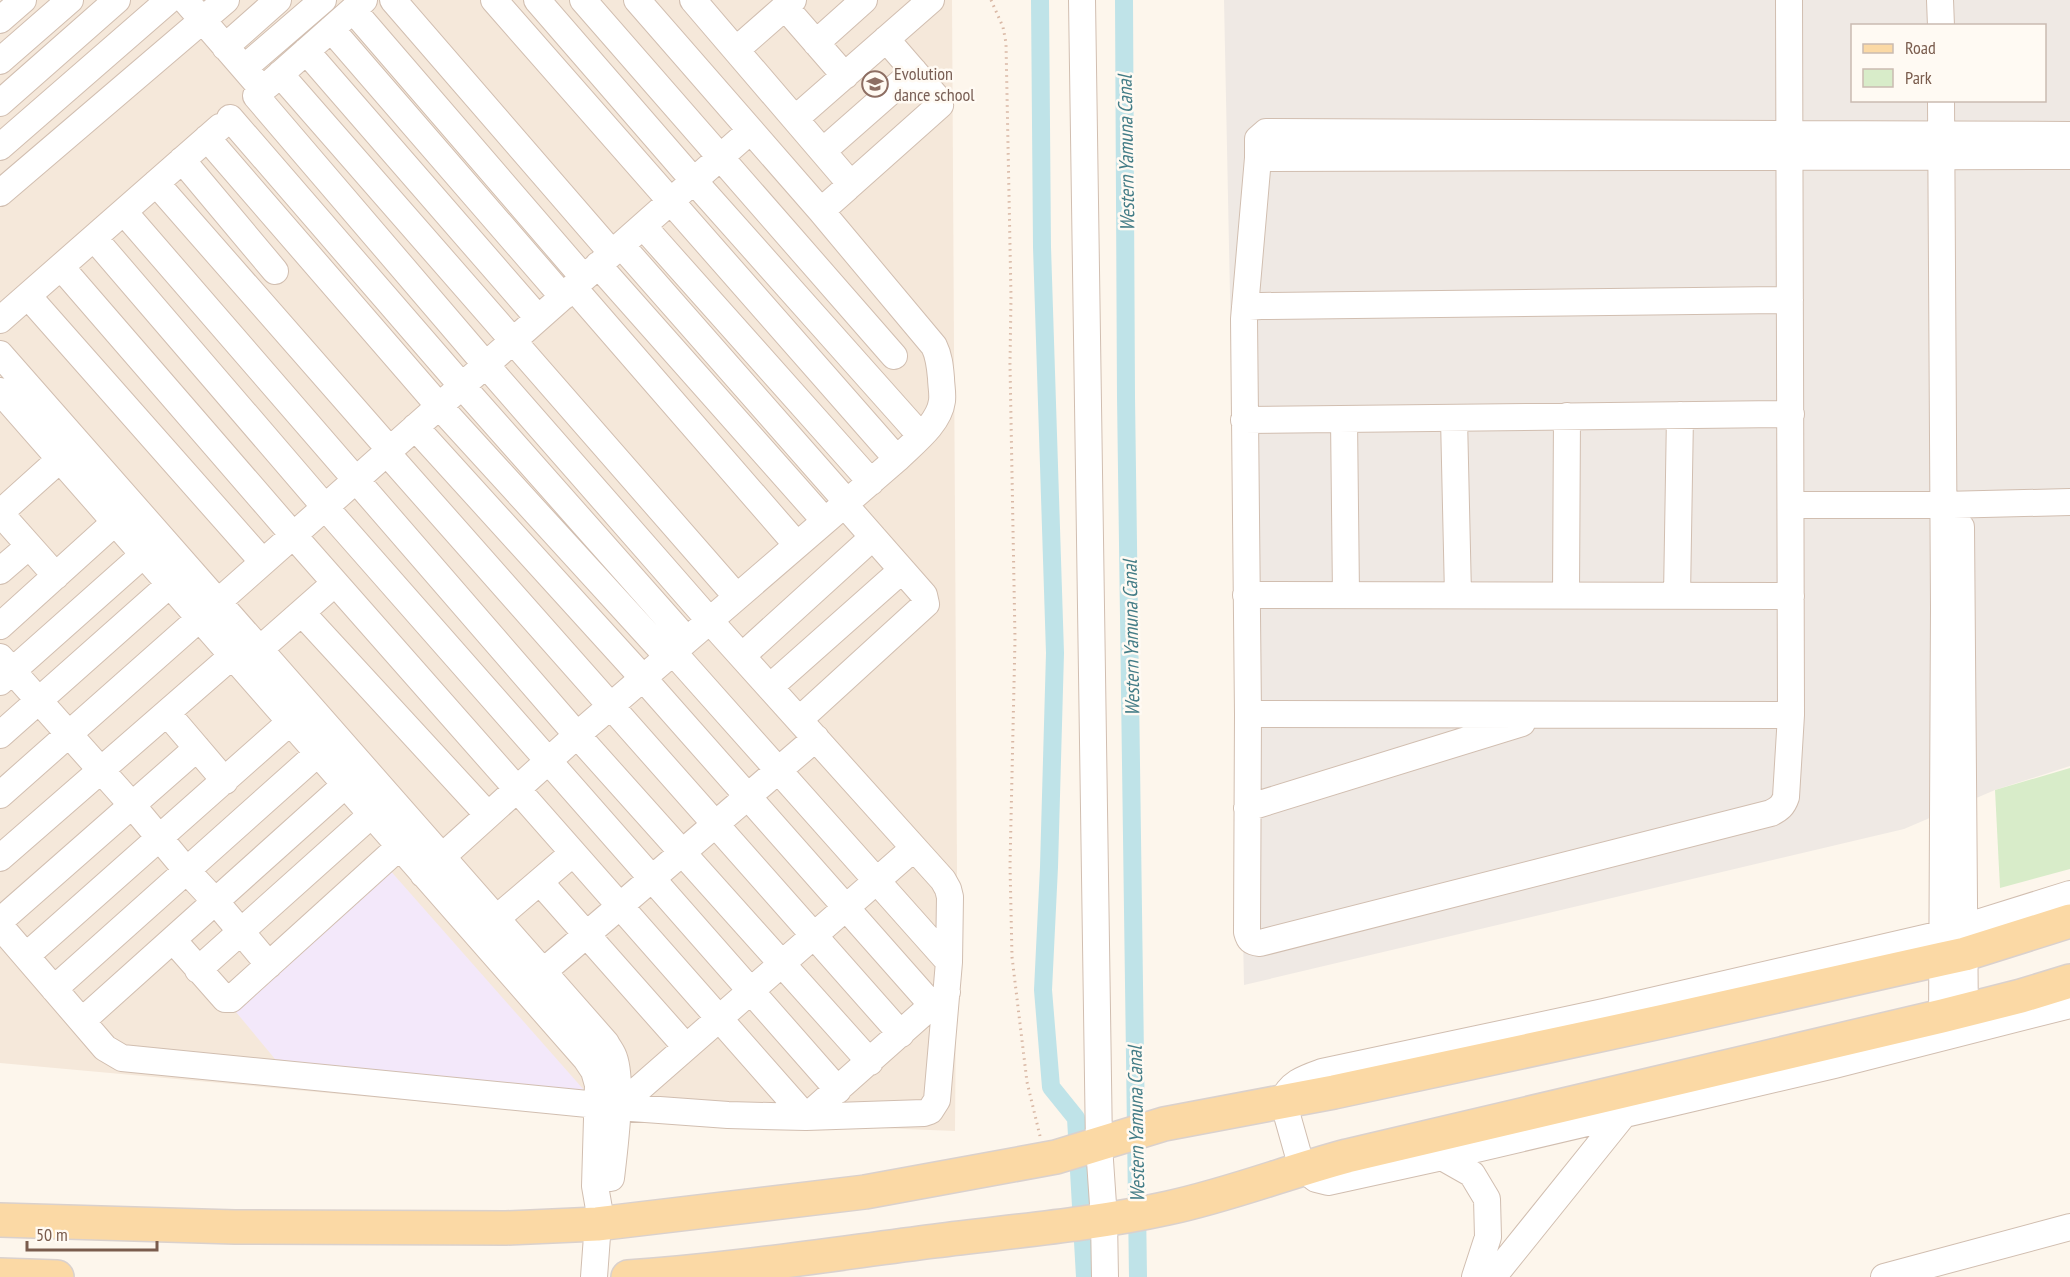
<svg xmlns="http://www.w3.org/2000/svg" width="2070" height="1277" font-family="'PT Sans Narrow',sans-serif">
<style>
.residential{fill:#f5e8da}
.industrial{fill:#efe9e4;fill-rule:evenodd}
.education{fill:#f3e8fa}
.green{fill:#d8ecc9}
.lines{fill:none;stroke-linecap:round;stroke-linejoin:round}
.canal{stroke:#bfe3e8;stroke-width:18}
.minor-casing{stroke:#d1beb0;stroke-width:28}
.major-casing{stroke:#dad1cd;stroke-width:36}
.path{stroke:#d9b8a5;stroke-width:3;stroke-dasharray:1.5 4.5;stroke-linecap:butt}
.minor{stroke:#fff;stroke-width:26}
.major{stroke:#fbd9a5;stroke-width:33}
.labels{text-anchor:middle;stroke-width:5;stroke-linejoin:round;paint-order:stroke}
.education-label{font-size:18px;fill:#785e54;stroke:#fffaf3;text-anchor:start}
.water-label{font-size:20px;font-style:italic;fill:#437c86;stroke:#fffaf3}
</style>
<rect width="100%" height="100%" fill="#fdf6ec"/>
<path class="residential" d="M 0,0 L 952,0 L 957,871 L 955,1131 L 582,1116 L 0,1063 Z"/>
<path class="industrial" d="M 1224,0 L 2070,0 L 2070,766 L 1995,790 L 1904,829 L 1244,985 ZM 1852,26 L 2044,26 L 2044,100 L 1852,100 Z"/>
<path class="education" d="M 388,868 L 584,1090 L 357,1069 L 275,1059 L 231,1006 Z"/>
<path class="green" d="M 2070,768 L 2070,869 L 2000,888 L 1995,790 Z"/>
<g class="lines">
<path class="canal" d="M 1040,0 L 1042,247 L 1055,653 L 1049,867 L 1043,990 L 1051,1087 L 1076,1118 L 1085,1277
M 1124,0 L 1126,397 L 1138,1277"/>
<g class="minor-casing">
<path id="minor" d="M 185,0 L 263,90
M 393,0 L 612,253
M 494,0 L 897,459
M 537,0 L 694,181 L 921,436
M 583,0 L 894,356
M 693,0 L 848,181 L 850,183 L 847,188 L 821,211
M 1082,0 L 1099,1146 L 1104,1219 L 1105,1277
M 1940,0 L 1941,26
M 785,7 L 845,76
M 353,10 L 584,278
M 0,20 L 23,0
M 331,29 L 563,297
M 816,43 L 864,0
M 225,47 L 278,0
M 736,50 L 793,0
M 306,51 L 538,318
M 0,61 L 70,0
M 244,68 L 323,0
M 280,74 L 737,597
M 268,85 L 364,0
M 1941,100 L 1944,607 L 1942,1032
M 0,103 L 117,0
M 230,118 L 462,386 L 687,640
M 795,119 L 931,0
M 2070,135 L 1266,132 L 1258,139 L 1258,158 L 2070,156
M 207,138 L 439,406 L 668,657
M 0,147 L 169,0
M 823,151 L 914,71
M 1258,158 L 1244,319 L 1248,714 L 1247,932 C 1249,940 1251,942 1260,943 L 1771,813 C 1779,809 1783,806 1786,797 L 1791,715 L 1789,0
M 182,160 L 275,271
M 156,183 L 390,450
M 849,186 L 940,105 L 938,99 L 886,39
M 0,193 L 226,0
M 124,212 L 577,735 L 870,1062
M 643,226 L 871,482
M 94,238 L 325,507 L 838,1090
M 621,245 L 847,502
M 598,265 L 825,521
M 61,267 L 293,535 L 806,1117 L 947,992
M 573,287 L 797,545
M 28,296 L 263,562
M 1245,307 L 1261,306 L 1790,300
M 0,320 L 220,127
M 0,354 L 606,1043 C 608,1047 611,1051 613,1055 C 624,1078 614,1152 611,1178
M 0,391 L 586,1059 L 594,1071 L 598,1085 L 595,1186 L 599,1209 L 594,1277
M 1454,418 L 1458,595
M 1344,419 L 1346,595
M 1244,420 L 1791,414
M 415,427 L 643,678 L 933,1006
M 387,453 L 901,1034
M 1791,505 L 1943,505 L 2070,502
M 1961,527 L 1965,1027
M 0,571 L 29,546
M 56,576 L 0,513 L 59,460
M 1246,595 L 1791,596
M 1566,595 L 1567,416
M 1677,596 L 1680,415
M 302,613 L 488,815
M 0,626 L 114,523
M 259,650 L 335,583
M 673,652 L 949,962
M 742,656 L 873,537
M 0,657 L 132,805 L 187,871 L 216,902 L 269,965
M 0,682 L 143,555
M 770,687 L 902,570
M 167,713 L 225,781
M 1248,714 L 1791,715
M 799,720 L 926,604 L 924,595 L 844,504
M 0,735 L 169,585
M 0,795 L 750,131
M 1247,808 L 1522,723
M 0,858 L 232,656
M 423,874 L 577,735 L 897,459 C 913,443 939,424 942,401 C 943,393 941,385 941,378 C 940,366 939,356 934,346 L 821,211 L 637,0
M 540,882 L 686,1047
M 2070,894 L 1942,934 L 1604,1012 L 1322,1072 C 1305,1078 1289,1083 1283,1101 L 1302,1168 L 1316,1179 L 1328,1182 L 1442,1157 L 1834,1065 L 2070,1005
M 497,918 L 573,853
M 0,921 L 197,748
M 0,926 L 105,1048 L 122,1058 L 618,1107 L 728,1115 L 806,1117 L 924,1113 L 930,1111 L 937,1100 L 949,962 L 950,897 L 948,889 L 943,880 L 710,621 L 486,365 L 256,96
M 173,940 L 225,999 L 231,999 L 399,847
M 26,956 L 290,722
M 198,970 L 371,815
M 544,971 L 816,738
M 54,989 L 317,754
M 82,1021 L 345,785
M 618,1107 L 914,848
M 1442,1157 L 1472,1174 L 1487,1199 L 1488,1237 L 1475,1277
M 1493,1277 L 1624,1114
M 1884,1277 L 2070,1227"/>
</g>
<g class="major-casing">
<path id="major" d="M 0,1220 L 235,1227 L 506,1228 L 597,1224 L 865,1192 L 1056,1157 L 1164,1124 L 1334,1092 L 1665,1021 L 1942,959 L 1965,954 L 2070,921
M 0,1275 L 57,1277
M 628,1277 C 731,1270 833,1254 935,1241 C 1013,1231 1091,1225 1168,1208 C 1229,1195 1287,1172 1347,1156 L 1942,1016 L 2021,996 L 2070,981"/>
</g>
<path class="path" d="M 991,0 L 1003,27 L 1006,43 L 1011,297 L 1010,364 L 1015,639 L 1010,865 L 1012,957 L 1027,1082 L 1040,1136"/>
<use href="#minor" class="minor"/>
<use href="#major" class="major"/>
</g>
<defs>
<g id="school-ring" transform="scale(1.35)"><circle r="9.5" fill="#fffaf3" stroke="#8d6e63" stroke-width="1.5"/><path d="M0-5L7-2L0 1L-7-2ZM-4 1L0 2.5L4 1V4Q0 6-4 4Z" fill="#8d6e63"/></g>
</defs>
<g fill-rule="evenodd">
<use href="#school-ring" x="875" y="84"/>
</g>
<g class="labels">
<g class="education-label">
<text x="894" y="80">Evolution<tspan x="894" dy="21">dance school</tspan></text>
</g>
<g class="water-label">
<text transform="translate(1126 153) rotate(-91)" y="7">Western Yamuna Canal</text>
<text transform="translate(1131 638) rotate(-91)" y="7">Western Yamuna Canal</text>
<text transform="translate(1136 1124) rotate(-91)" y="7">Western Yamuna Canal</text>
</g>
</g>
<rect x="1851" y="24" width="195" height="78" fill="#fffaf3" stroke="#cabbb1" stroke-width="1.5"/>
<rect x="1863" y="44" width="30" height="9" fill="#fbd9a5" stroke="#cabbb1" stroke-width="1.5"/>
<text x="1905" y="54" font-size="18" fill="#7a5c4d">Road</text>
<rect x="1863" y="69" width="30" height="18" fill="#d8ecc9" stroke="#cabbb1" stroke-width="1.5"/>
<text x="1905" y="84" font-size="18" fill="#7a5c4d">Park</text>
<path d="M27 1241v9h130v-9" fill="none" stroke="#7a5c4d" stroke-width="3"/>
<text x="36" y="1241" font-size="18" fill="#7a5c4d" stroke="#fffaf3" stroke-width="4.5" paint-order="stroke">50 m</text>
</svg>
